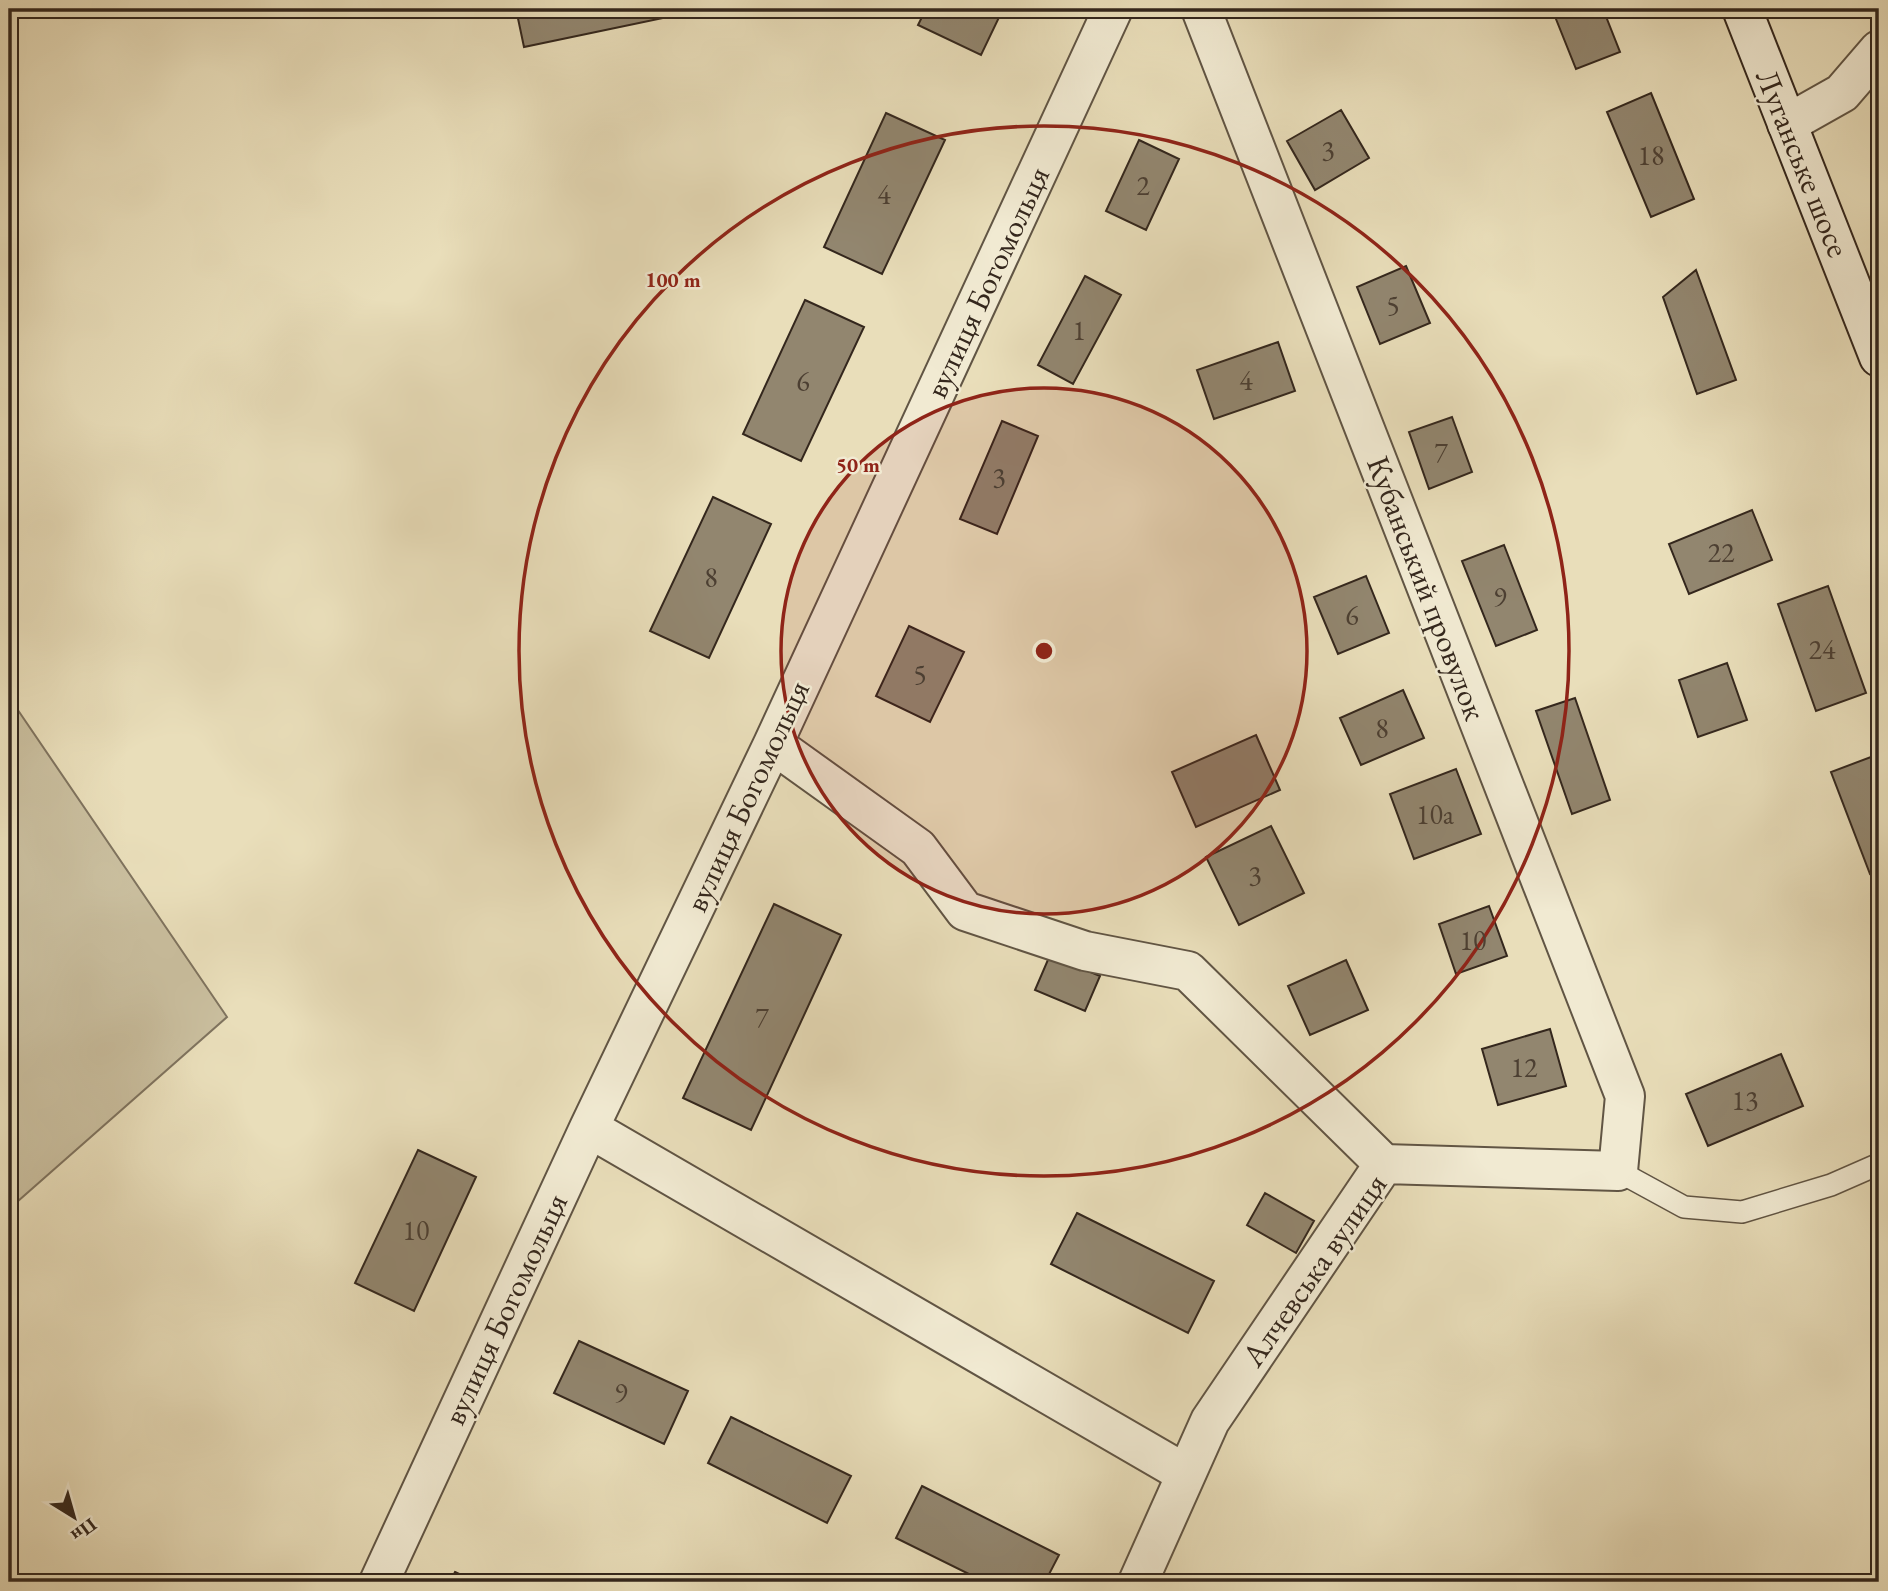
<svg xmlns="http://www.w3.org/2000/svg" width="1888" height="1591" font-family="'EB Garamond',serif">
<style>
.green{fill:#cabf9f;stroke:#7f735e;stroke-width:2}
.building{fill:#92866f;stroke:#34271d;stroke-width:2}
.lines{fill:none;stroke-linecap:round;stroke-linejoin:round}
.service-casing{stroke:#615544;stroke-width:24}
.minor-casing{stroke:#615544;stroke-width:42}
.secondary-casing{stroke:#34271d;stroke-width:42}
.service{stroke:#f1ead2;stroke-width:21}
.minor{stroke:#f1ead2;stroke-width:38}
.secondary{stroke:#f1ead2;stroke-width:38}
.ring{fill:none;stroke:#8f2418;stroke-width:3.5}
.labels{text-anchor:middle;stroke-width:5;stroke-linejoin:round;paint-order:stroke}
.number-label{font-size:28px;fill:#4c3f32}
.street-label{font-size:32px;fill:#34271d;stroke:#f1ead2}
.centre{fill:#8f2418;stroke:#f1ead2;stroke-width:3.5}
.ring-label{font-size:21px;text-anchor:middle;font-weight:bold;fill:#8f2418;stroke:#f1ead2;stroke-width:5;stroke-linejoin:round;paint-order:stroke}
</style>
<rect width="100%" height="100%" fill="#e9deba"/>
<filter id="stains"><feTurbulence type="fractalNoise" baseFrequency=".00286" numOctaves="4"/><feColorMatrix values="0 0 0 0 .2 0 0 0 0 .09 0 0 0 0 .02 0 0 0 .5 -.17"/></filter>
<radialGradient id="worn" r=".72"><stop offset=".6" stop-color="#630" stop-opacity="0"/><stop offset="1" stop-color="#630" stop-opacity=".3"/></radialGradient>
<path class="green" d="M 9,697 L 227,1017 L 9,1209 Z"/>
<path class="building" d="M 516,9 L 661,9 L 663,18 L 524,47 Z
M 926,9 L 1003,9 L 981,55 L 918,25 Z
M 1552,9 L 1603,9 L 1620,52 L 1576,69 Z
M 1651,93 L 1694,199 L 1651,217 L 1607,112 Z
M 1341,110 L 1369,158 L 1315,190 L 1287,141 Z
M 886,113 L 945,140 L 882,274 L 824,247 Z
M 1139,140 L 1179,159 L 1146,230 L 1106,211 Z
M 1406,266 L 1430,323 L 1380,344 L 1357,287 Z
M 1696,270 L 1736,380 L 1697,394 L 1663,297 Z
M 1085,276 L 1121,295 L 1073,384 L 1038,365 Z
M 805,300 L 864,327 L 801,461 L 743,434 Z
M 1278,342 L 1295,391 L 1214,419 L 1197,370 Z
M 1452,417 L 1472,472 L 1429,489 L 1409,432 Z
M 1002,421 L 1038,436 L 997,534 L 960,519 Z
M 713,497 L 771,524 L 709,658 L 650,631 Z
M 1752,510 L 1772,560 L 1689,594 L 1669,544 Z
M 1504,545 L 1537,630 L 1496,646 L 1462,561 Z
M 1366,576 L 1389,633 L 1338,654 L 1314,597 Z
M 1828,586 L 1866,693 L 1816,711 L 1778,604 Z
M 909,626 L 964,652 L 930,722 L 876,696 Z
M 1727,663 L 1747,720 L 1698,737 L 1679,680 Z
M 1403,690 L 1424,738 L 1361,765 L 1340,718 Z
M 1575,698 L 1610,800 L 1572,814 L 1536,711 Z
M 1256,735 L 1280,790 L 1196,827 L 1172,772 Z
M 1879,754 L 1879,871 L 1870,874 L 1831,772 Z
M 1456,769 L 1481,834 L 1414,859 L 1390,794 Z
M 1271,826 L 1304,893 L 1239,925 L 1206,857 Z
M 774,904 L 841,935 L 751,1130 L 683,1098 Z
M 1489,906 L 1507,956 L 1456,974 L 1439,924 Z
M 1050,955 L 1100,976 L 1085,1011 L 1035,990 Z
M 1346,960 L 1368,1010 L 1310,1035 L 1288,986 Z
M 1550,1029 L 1566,1086 L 1498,1105 L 1482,1049 Z
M 1781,1054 L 1803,1106 L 1708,1146 L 1686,1094 Z
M 418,1150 L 476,1177 L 414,1311 L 355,1283 Z
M 1265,1193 L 1314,1221 L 1296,1253 L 1247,1225 Z
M 1077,1213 L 1214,1281 L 1188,1333 L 1051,1264 Z
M 579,1341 L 688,1391 L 664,1444 L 554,1393 Z
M 731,1417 L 851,1476 L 827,1523 L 708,1463 Z
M 922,1486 L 1059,1555 L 1045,1582 L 985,1582 L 896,1538 Z
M 455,1572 L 476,1582 L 450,1582 Z"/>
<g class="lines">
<g class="service-casing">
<path id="service" d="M 1618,1171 L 1684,1207 L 1742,1212 L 1831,1185 L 1879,1164"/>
</g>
<g class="minor-casing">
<path id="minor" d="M 1787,124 L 1842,93 L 1879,50
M 773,744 L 918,848 L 965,911 L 1085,951 L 1188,971 L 1384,1164
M 589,1128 L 1186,1474
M 379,1582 L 589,1128 L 773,744 L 1113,9
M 1138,1582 L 1210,1421 L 1384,1164 L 1618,1171 L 1625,1096 L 1201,9"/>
</g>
<g class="secondary-casing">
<path id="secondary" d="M 1742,9 L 1879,357"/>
</g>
<use href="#service" class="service"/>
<use href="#minor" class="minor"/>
<use href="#secondary" class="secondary"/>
</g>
<circle cx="1044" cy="651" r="263" fill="#8f2418" fill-opacity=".12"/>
<g class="ring">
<circle cx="1044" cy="651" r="263"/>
<circle cx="1044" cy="651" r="525"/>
</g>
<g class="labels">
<g class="number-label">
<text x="1328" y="160">3</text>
<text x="1651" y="165">18</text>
<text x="1143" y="195">2</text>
<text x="884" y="204">4</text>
<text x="1393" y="315">5</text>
<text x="1079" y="340">1</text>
<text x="1246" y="390">4</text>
<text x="803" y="391">6</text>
<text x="1441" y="462">7</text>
<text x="999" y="487">3</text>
<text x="1721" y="562">22</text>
<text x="711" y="587">8</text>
<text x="1500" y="606">9</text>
<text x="1352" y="625">6</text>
<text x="1822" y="659">24</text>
<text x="920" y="684">5</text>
<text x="1382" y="738">8</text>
<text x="1435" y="824">10а</text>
<text x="1255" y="885">3</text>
<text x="1473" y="950">10</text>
<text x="762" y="1027">7</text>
<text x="1524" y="1077">12</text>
<text x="1745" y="1110">13</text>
<text x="416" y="1240">10</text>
<text x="621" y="1402">9</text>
</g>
<g class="street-label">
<text transform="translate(1803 163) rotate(68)" y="11">Луганське шосе</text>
<text transform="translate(987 282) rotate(-65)" y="11">вулиця Богомольця</text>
<text transform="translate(1427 588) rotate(69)" y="11">Кубанський провулок</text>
<text transform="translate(747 796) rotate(-65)" y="11">вулиця Богомольця</text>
<text transform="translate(1314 1270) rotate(-55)" y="11">Алчевська вулиця</text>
<text transform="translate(505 1309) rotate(-65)" y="11">вулиця Богомольця</text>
</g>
</g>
<circle cx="1044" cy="651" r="10" class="centre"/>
<g class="ring-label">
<text x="673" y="287">100 m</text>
<text x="858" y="472">50 m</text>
</g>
<rect width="1888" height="1591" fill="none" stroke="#e9deba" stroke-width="35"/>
<rect x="10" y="10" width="1867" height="1570" fill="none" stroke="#34271d" stroke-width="3.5"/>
<rect x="18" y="18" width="1853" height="1556" fill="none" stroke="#34271d" stroke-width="2"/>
<g transform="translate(74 1517) rotate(143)" stroke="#f1ead2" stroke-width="5" paint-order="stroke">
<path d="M0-5L12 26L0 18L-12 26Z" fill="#34271d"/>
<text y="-10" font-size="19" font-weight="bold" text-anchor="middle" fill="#34271d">Пн</text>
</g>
<rect width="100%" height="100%" filter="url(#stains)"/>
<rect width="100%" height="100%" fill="url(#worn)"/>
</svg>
